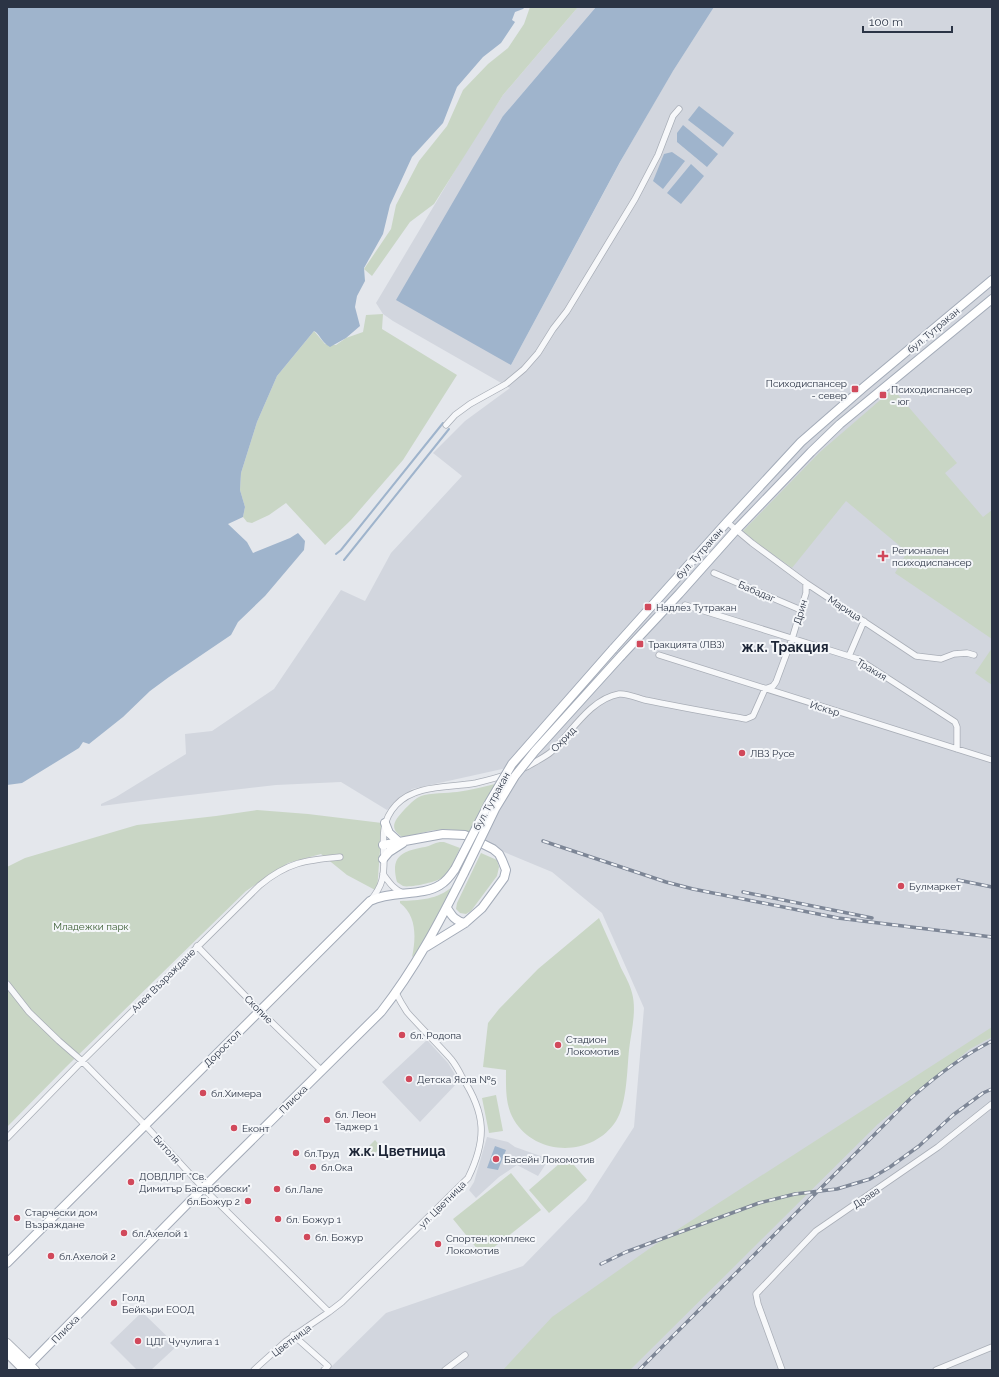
<svg xmlns="http://www.w3.org/2000/svg" width="999" height="1377" font-family="Raleway,sans-serif">
<style>
.built{fill:#d2d6de}
.green{fill:#c9d6c5}
.water{fill:#9fb4cc}
.lines{fill:none;stroke-linecap:round;stroke-linejoin:round}
.stream{stroke:#9fb4cc;stroke-width:2}
.minor-casing{stroke:#a9aeb7;stroke-width:7}
.secondary-casing{stroke:#a9aeb7;stroke-width:10}
.primary-casing{stroke:#a3abb8;stroke-width:10}
.minor{stroke:#f7f8fa;stroke-width:5.5}
.secondary{stroke:#fff;stroke-width:8}
.primary{stroke:#fff;stroke-width:8}
.rail-casing{stroke:#7d8696;stroke-width:3.5}
.rail{stroke:#f4f6f9;stroke-width:2;stroke-dasharray:6;stroke-linecap:butt}
.primary-bridge-casing{stroke:#a3abb8;stroke-width:10;stroke-linecap:butt}
.primary-bridge{stroke:#fff;stroke-width:8}
.poi-dot{fill:#d1495b;stroke:#f4f6f9;stroke-width:1.5}
.labels{text-anchor:middle;stroke-width:4;stroke-linejoin:round;paint-order:stroke}
.street-label{font-size:10px;fill:#2b3445;stroke:#f4f6f9}
.poi-label{font-size:10px;fill:#2b3445;stroke:#f4f6f9;text-anchor:start}
.park-label{font-size:10px;fill:#3f6138;stroke:#f4f6f9}
.district-label{font-size:14px;font-weight:bold;fill:#1d2536;stroke:#f4f6f9}
</style>
<rect width="100%" height="100%" fill="#e4e7ec"/>
<path class="built" d="M 578,7 L 596,7 L 503,116 L 511,365 L 624,155 L 671,74 L 714,7 L 992,7 L 992,1370 L 328,1370 L 386,1313 L 523,1266 L 586,1201 L 634,1127 L 644,1008 L 602,913 L 552,872 L 504,852 L 471,834 L 511,767 L 412,789 L 387,810 L 341,782 L 276,785 L 164,798 L 101,806 L 101,804 L 116,797 L 186,754 L 185,734 L 212,731 L 274,689 L 341,590 L 365,601 L 391,553 L 462,476 L 433,453 L 465,421 L 510,388 L 393,321 L 383,314 L 376,303 L 469,147 L 503,95 Z
M 427,1040 L 448,1063 L 459,1081 L 420,1122 L 382,1082 Z
M 487,1137 L 508,1142 L 515,1147 L 549,1159 L 538,1176 L 517,1165 L 499,1177 L 476,1198 L 469,1190 L 474,1182 Z
M 142,1312 L 177,1346 L 151,1370 L 137,1370 L 110,1343 Z"/>
<path class="green" d="M 530,7 L 578,7 L 503,95 L 434,204 L 410,222 L 372,276 L 364,269 L 391,229 L 396,205 L 419,161 L 447,126 L 463,90 L 488,64 L 508,48 L 524,24 Z
M 383,314 L 382,329 L 457,375 L 403,460 L 351,520 L 325,545 L 286,503 L 269,515 L 252,523 L 247,522 L 243,517 L 245,507 L 240,490 L 241,473 L 257,422 L 277,376 L 314,331 L 325,344 L 336,345 L 346,338 L 363,332 L 366,315 Z
M 893,389 L 957,463 L 945,473 L 983,517 L 992,510 L 992,639 L 895,573 L 907,552 L 846,501 L 792,568 L 757,543 L 743,531 L 820,452 Z
M 992,648 L 992,685 L 975,673 Z
M 499,783 L 470,833 C 445,826 428,830 404,838 C 388,829 394,821 404,810 C 409,805 414,799 421,796 C 429,793 448,793 457,792 C 471,790 486,786 499,783 Z
M 257,810 L 308,814 L 382,823 L 377,891 L 347,875 L 321,854 L 288,863 L 246,891 L 66,1067 L 7,1127 L 7,867 L 25,858 L 137,825 L 216,816 Z
M 440,842 L 444,842 L 460,848 C 456,857 451,871 442,878 C 436,882 410,888 403,886 C 401,885 399,883 397,882 C 390,856 402,851 425,847 C 430,846 434,843 440,842 Z
M 481,853 L 497,860 L 499,867 L 497,876 L 471,911 L 466,914 L 460,913 L 456,909 L 457,903 Z
M 453,886 C 448,895 444,903 439,912 C 432,927 427,947 412,957 C 416,938 417,916 400,903 L 400,901 C 419,900 438,900 453,886 Z
M 599,918 C 606,934 614,951 621,968 C 625,976 630,984 632,993 C 637,1011 631,1032 629,1050 C 627,1070 627,1104 616,1121 C 593,1157 536,1157 514,1120 C 505,1105 506,1087 506,1070 L 483,1067 L 488,1023 L 499,1009 L 538,969 Z
M 992,1027 L 992,1037 L 970,1049 L 878,1124 L 630,1370 L 503,1370 L 552,1317 L 666,1237 Z
M 496,1095 L 503,1131 L 489,1133 L 482,1098 Z
M 375,1140 L 381,1147 L 370,1158 L 363,1152 Z
M 567,1157 L 587,1180 L 549,1213 L 529,1190 Z
M 511,1173 L 541,1210 L 483,1256 L 453,1219 Z"/>
<path class="water" d="M 7,7 L 525,7 L 523,9 L 515,12 L 512,20 L 515,22 L 501,43 L 483,57 L 457,87 L 443,123 L 412,157 L 390,205 L 383,234 L 364,268 L 365,281 L 357,296 L 355,307 L 360,326 L 346,338 L 330,347 C 321,342 320,334 314,331 L 277,376 L 257,422 L 241,473 L 240,490 L 245,507 L 243,517 L 228,524 L 247,542 L 253,553 L 290,538 L 298,533 L 305,541 L 304,550 L 265,596 L 238,622 L 231,635 L 169,677 L 150,691 L 123,717 L 89,744 L 83,742 L 79,748 L 22,783 L 7,785 Z
M 596,7 L 714,7 L 673,71 L 620,162 L 511,365 L 396,300 L 503,116 Z
M 699,106 L 734,133 L 723,147 L 688,120 Z
M 683,125 L 718,154 L 707,167 L 677,142 L 677,133 Z
M 672,152 L 685,161 L 663,189 L 653,181 L 664,154 Z
M 691,164 L 704,176 L 681,204 L 667,193 Z
M 495,1146 L 506,1150 L 498,1170 L 487,1168 Z"/>
<g class="lines">
<path class="stream" d="M 336,554 L 341,550 L 443,423
M 344,560 L 449,429"/>
<g class="minor-casing">
<path id="minor" d="M 446,425 L 455,415 L 470,404 L 506,384 L 524,369 L 538,353 L 553,329 L 567,311 L 635,199 L 658,155 L 673,116 L 679,109
M 727,522 L 752,543 L 806,583 L 916,656 L 941,659 L 954,654 L 967,653 L 974,655
M 714,573 L 801,610
M 685,605 L 858,659 L 955,722 L 957,727 L 957,749
M 659,655 L 992,760
M 849,656 L 864,621
M 383,874 C 389,882 394,890 403,893
M 370,901 C 375,895 380,888 382,880 C 389,853 374,829 396,805 C 415,784 450,788 476,783 C 493,779 512,774 528,766 C 535,762 545,757 551,752 C 571,733 590,699 619,694 C 627,693 637,698 645,700 C 679,707 713,713 746,719 L 753,716 L 765,689 L 773,686 L 776,682 L 792,639 L 806,593 L 806,583
M 197,946 L 260,1011 L 322,1071
M 7,984 L 29,1012 L 59,1041 L 82,1061 L 145,1125 L 203,1188 L 329,1312
M 7,1138 L 82,1061 L 260,885 C 288,862 306,860 340,857
M 293,1335 L 328,1366 L 324,1370
M 254,1370 L 285,1342 L 329,1312 L 342,1302 L 468,1178 C 487,1139 486,1114 462,1077 C 459,1071 455,1064 451,1059 C 437,1043 421,1028 407,1012 C 403,1006 399,999 396,993
M 445,1370 L 465,1355
M 782,1370 L 758,1304 L 756,1294 L 816,1231 L 938,1147 L 992,1104
M 936,1370 L 992,1347"/>
</g>
<g class="secondary-casing">
<path id="secondary" d="M 7,1343 L 35,1370
M 7,1353 L 24,1370"/>
</g>
<g class="primary-casing">
<path id="primary" d="M 613,649 L 727,522 L 801,442 L 864,387 L 992,280
M 621,656 L 679,594 L 736,530 L 811,452 L 840,424 L 992,299
M 385,823 L 389,833 L 399,842
M 383,845 L 443,834 L 465,835 L 493,849 L 499,854 L 502,860 L 506,870 L 504,878 L 482,908 L 465,923 L 426,947
M 383,859 L 389,852 L 403,843
M 447,908 C 452,916 455,921 465,923
M 7,1263 L 370,901 C 392,890 421,897 440,885 C 447,881 451,875 455,869
M 24,1370 L 203,1188 L 381,1012 C 415,969 440,921 464,873"/>
</g>
<use href="#minor" class="minor"/>
<use href="#secondary" class="secondary"/>
<use href="#primary" class="primary"/>
<g class="rail-casing">
<path id="rail" d="M 543,841 L 666,882 L 693,889 L 838,918 L 992,937
M 958,880 L 992,887
M 743,892 L 872,918
M 601,1264 L 626,1252 L 759,1203 L 795,1194 L 837,1189 L 870,1179 L 890,1167 L 919,1146 L 953,1115 L 983,1093 L 992,1089
M 639,1370 L 911,1098 C 936,1076 962,1056 992,1041"/>
</g>
<use href="#rail" class="rail"/>
<g class="primary-bridge-casing">
<path id="primary-bridge" d="M 455,869 L 489,803 L 512,764 L 613,649
M 464,873 L 495,809 L 515,776 L 535,751 L 621,656"/>
</g>
<use href="#primary-bridge" class="primary-bridge"/>
</g>
<g class="poi-dot">
<rect x="851" y="385" width="8" height="8" rx="2"/>
<rect x="879" y="391" width="8" height="8" rx="2"/>
<path d="M881 550h4v4h4v4h-4v4h-4v-4h-4v-4h4z"/>
<rect x="644" y="603" width="8" height="8" rx="2"/>
<rect x="636" y="640" width="8" height="8" rx="2"/>
<circle cx="742" cy="753" r="4"/>
<circle cx="901" cy="886" r="4"/>
<circle cx="402" cy="1035" r="4"/>
<circle cx="558" cy="1045" r="4"/>
<circle cx="409" cy="1079" r="4"/>
<circle cx="203" cy="1093" r="4"/>
<circle cx="327" cy="1120" r="4"/>
<circle cx="234" cy="1128" r="4"/>
<circle cx="296" cy="1153" r="4"/>
<circle cx="496" cy="1159" r="4"/>
<circle cx="313" cy="1167" r="4"/>
<circle cx="131" cy="1182" r="4"/>
<circle cx="277" cy="1189" r="4"/>
<circle cx="248" cy="1201" r="4"/>
<circle cx="17" cy="1218" r="4"/>
<circle cx="278" cy="1219" r="4"/>
<circle cx="124" cy="1233" r="4"/>
<circle cx="307" cy="1237" r="4"/>
<circle cx="438" cy="1244" r="4"/>
<circle cx="51" cy="1256" r="4"/>
<circle cx="114" cy="1303" r="4"/>
<circle cx="138" cy="1341" r="4"/>
</g>
<g class="labels">
<g class="street-label">
<text transform="translate(933 330) rotate(-40)" y="4">бул. Тутракан</text>
<text transform="translate(699 553) rotate(-48)" y="4">бул. Тутракан</text>
<text transform="translate(757 591) rotate(23)" y="4">Бабадаг</text>
<text transform="translate(845 608) rotate(33)" y="4">Марица</text>
<text transform="translate(800 612) rotate(-73)" y="4">Дрин</text>
<text transform="translate(872 669) rotate(31)" y="4">Тракия</text>
<text transform="translate(825 708) rotate(17)" y="4">Искър</text>
<text transform="translate(563 739) rotate(-46)" y="4">Охрид</text>
<text transform="translate(491 801) rotate(-61)" y="4">бул. Тутракан</text>
<text transform="translate(163 980) rotate(-45)" y="4">Алея Възраждане</text>
<text transform="translate(259 1009) rotate(45)" y="4">Скопие</text>
<text transform="translate(222 1048) rotate(-45)" y="4">Доростол</text>
<text transform="translate(293 1099) rotate(-45)" y="4">Плиска</text>
<text transform="translate(167 1149) rotate(48)" y="4">Битоля</text>
<text transform="translate(866 1197) rotate(-34)" y="4">Драва</text>
<text transform="translate(442 1204) rotate(-45)" y="4">ул. Цветница</text>
<text transform="translate(65 1329) rotate(-46)" y="4">Плиска</text>
<text transform="translate(291 1340) rotate(-37)" y="4">Цветница</text>
</g>
<g class="poi-label">
<text x="847" y="387" text-anchor="end">Психодиспансер<tspan x="847" dy="12">- север</tspan></text>
<text x="891" y="393">Психодиспансер<tspan x="891" dy="12">- юг</tspan></text>
<text x="892" y="554">Регионален<tspan x="892" dy="12">психодиспансер</tspan></text>
<text x="656" y="611">Надлез Тутракан</text>
<text x="648" y="648">Тракцията (ЛВЗ)</text>
<text x="750" y="757">ЛВЗ Русе</text>
<text x="909" y="890">Булмаркет</text>
<text x="410" y="1039">бл. Родопа</text>
<text x="566" y="1043">Стадион<tspan x="566" dy="12">Локомотив</tspan></text>
<text x="417" y="1083">Детска Ясла №5</text>
<text x="211" y="1097">бл.Химера</text>
<text x="335" y="1118">бл. Леон<tspan x="335" dy="12">Таджер 1</tspan></text>
<text x="242" y="1132">Еконт</text>
<text x="304" y="1157">бл.Труд</text>
<text x="504" y="1163">Басейн Локомотив</text>
<text x="321" y="1171">бл.Ока</text>
<text x="139" y="1180">ДОВДЛРГ "Св.<tspan x="139" dy="12">Димитър Басарбовски"</tspan></text>
<text x="285" y="1193">бл.Лале</text>
<text x="240" y="1205" text-anchor="end">бл.Божур 2</text>
<text x="25" y="1216">Старчески дом<tspan x="25" dy="12">Възраждане</tspan></text>
<text x="286" y="1223">бл. Божур 1</text>
<text x="132" y="1237">бл.Ахелой 1</text>
<text x="315" y="1241">бл. Божур</text>
<text x="446" y="1242">Спортен комплекс<tspan x="446" dy="12">Локомотив</tspan></text>
<text x="59" y="1260">бл.Ахелой 2</text>
<text x="122" y="1301">Голд<tspan x="122" dy="12">Бейкъри ЕООД</tspan></text>
<text x="146" y="1345">ЦДГ Чучулига 1</text>
</g>
<g class="park-label">
<text x="91" y="930">Младежки парк</text>
</g>
<g class="district-label">
<text x="785" y="652">ж.к. Тракция</text>
<text x="397" y="1156">ж.к. Цветница</text>
</g>
</g>
<rect width="999" height="1377" fill="none" stroke="#2b3445" stroke-width="16"/>
<path d="M863 26v6h89v-6" fill="none" stroke="#2b3445" stroke-width="2"/>
<text x="869" y="26" font-size="12" fill="#2b3445" stroke="#f4f6f9" stroke-width="3" paint-order="stroke">100 m</text>
</svg>
